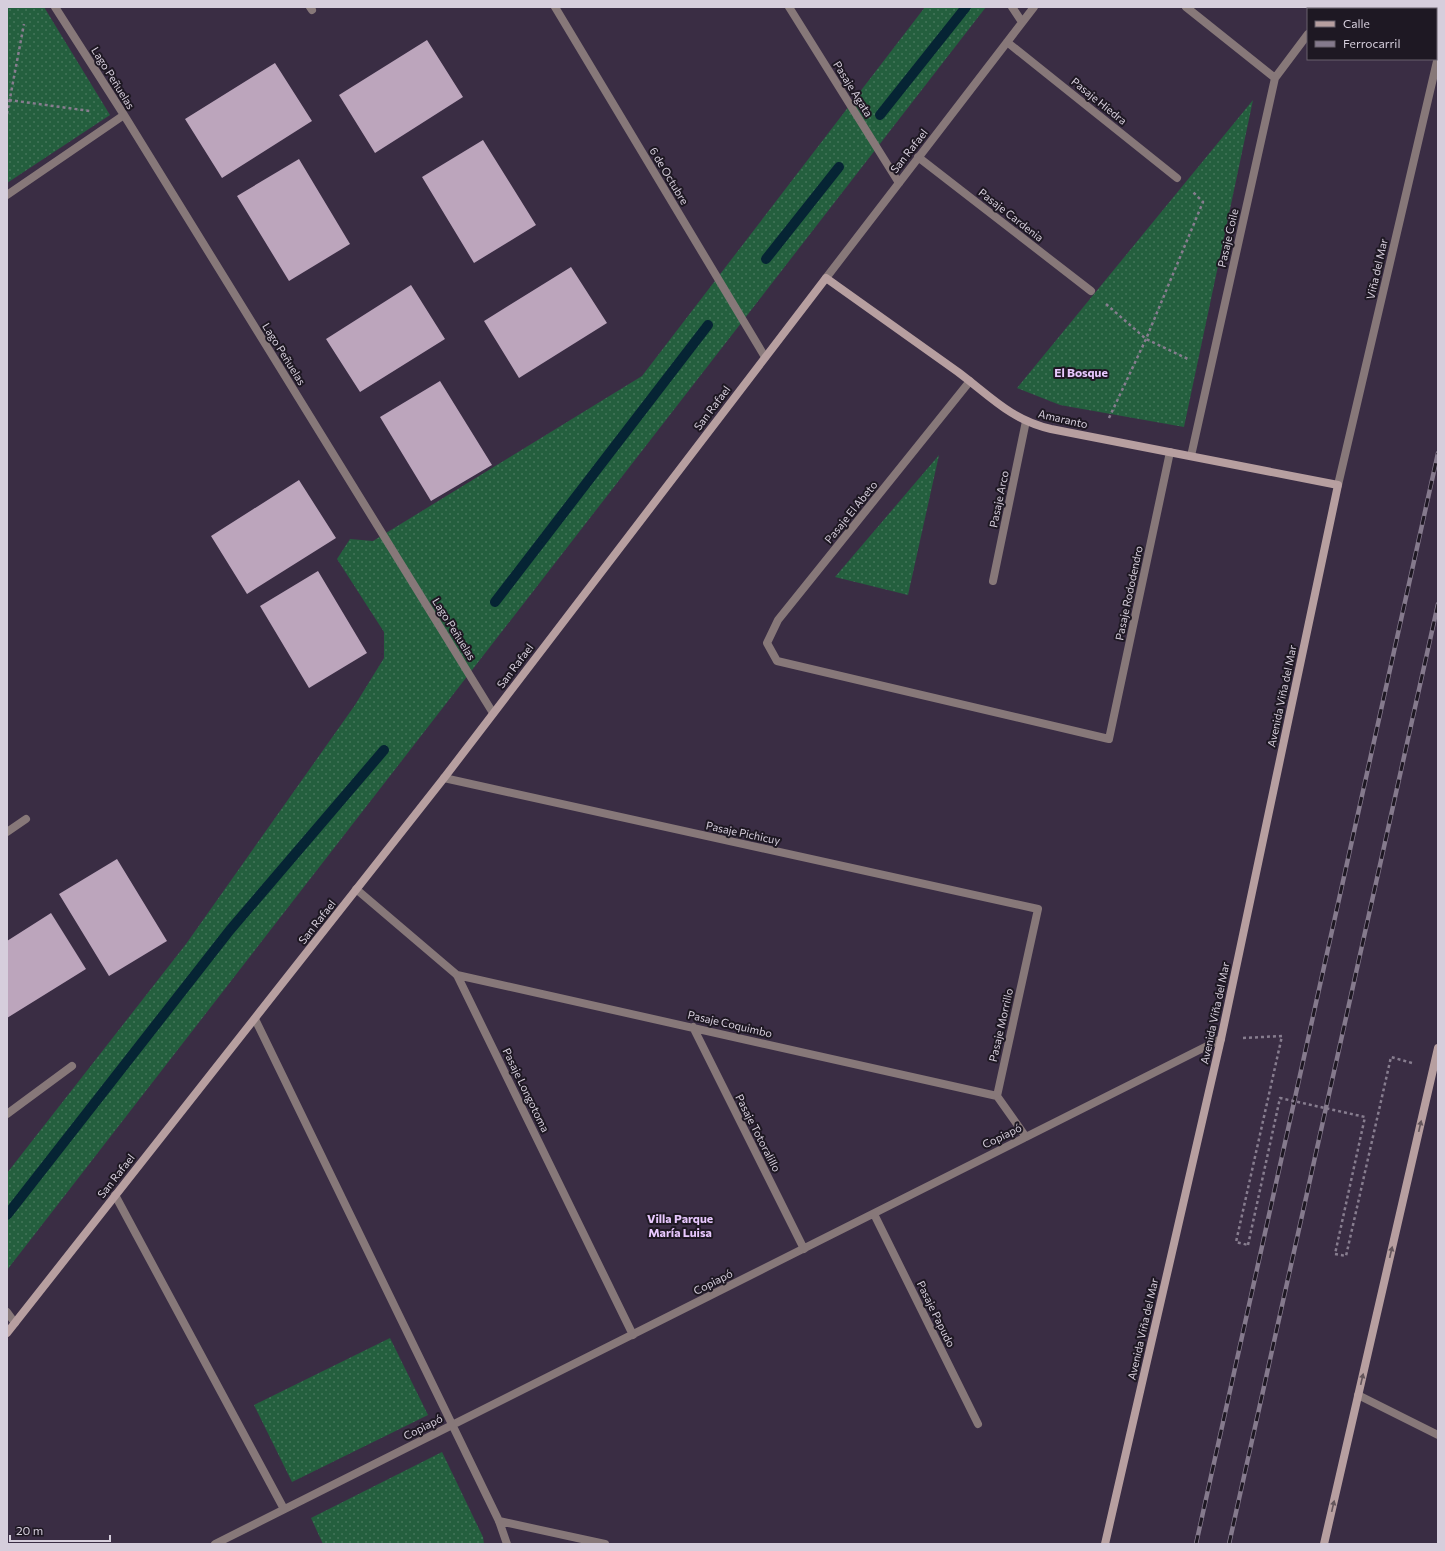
<svg xmlns="http://www.w3.org/2000/svg" width="1445" height="1551" font-family="Commissioner,sans-serif">
<style>
.grass{fill:url(#grass-dots)}
.lines{fill:none;stroke-linecap:round;stroke-linejoin:round}
.stream{stroke:#062434;stroke-width:10}
.building{fill:#bca5bc}
.path{stroke:#877d8f;stroke-width:2.5;stroke-dasharray:3 3;stroke-linecap:butt}
.street{stroke:#877879;stroke-width:8}
.secondary{stroke:#b79fa0;stroke-width:8}
.rail-casing{stroke:#857a8d;stroke-width:4.5}
.rail{stroke:#1e1823;stroke-width:3;stroke-dasharray:9;stroke-linecap:butt}
.path-bridge{stroke:#877d8f;stroke-width:2.5;stroke-dasharray:3 3;stroke-linecap:butt}
.oneway{fill:#63555b}
.labels{text-anchor:middle;stroke-width:4;stroke-linejoin:round;paint-order:stroke}
.street-label{font-size:11px;fill:#d6cedc;stroke:#1e1823}
.neighbourhood-label{font-size:12px;font-weight:bold;fill:#e8c8fe;stroke:#1e1823}
</style>
<defs>
<pattern id="grass-dots" width="8" height="8" patternUnits="userSpaceOnUse"><rect width="8" height="8" fill="#245f3e"/><path d="M2 2h.1M6 6h.1" fill="none" stroke="#437559" stroke-width="1.8" stroke-linecap="round"/></pattern>
</defs>
<rect width="100%" height="100%" fill="#3a2d44"/>
<path class="grass" d="M 7,7 L 44,7 L 110,115 L 7,183 Z
M 925,7 L 986,7 L 7,1270 L 7,1173 L 186,944 L 355,705 L 384,658 L 384,632 L 337,559 L 350,539 L 373,541 L 642,376 Z
M 1253,100 L 1184,427 L 1060,405 L 1017,388 Z
M 939,455 L 908,595 L 835,577 Z
M 390,1338 L 428,1415 L 292,1482 L 254,1405 Z
M 442,1452 L 483,1537 L 484,1544 L 323,1544 L 311,1518 Z"/>
<g class="lines">
<path class="stream" d="M 880,115 L 966,7
M 766,259 L 839,167
M 495,602 L 708,325
M 7,1215 L 230,930 L 384,750"/>
</g>
<path class="building" d="M 427,40 L 463,97 L 375,153 L 339,95 Z
M 275,63 L 312,121 L 222,178 L 185,119 Z
M 483,140 L 536,225 L 474,263 L 422,177 Z
M 299,159 L 350,244 L 289,281 L 237,196 Z
M 571,267 L 607,323 L 519,378 L 484,321 Z
M 411,285 L 445,339 L 360,392 L 326,339 Z
M 440,381 L 492,465 L 431,501 L 380,417 Z
M 299,480 L 336,538 L 247,594 L 211,536 Z
M 318,571 L 367,653 L 309,688 L 260,606 Z
M 117,859 L 167,941 L 109,976 L 59,894 Z
M 51,913 L 86,969 L 7,1018 L 7,941 Z"/>
<g class="lines">
<path class="path" d="M 9,100 L 90,111
M 7,114 L 24,24
M 1106,304 L 1146,339 L 1190,360
M 1109,418 L 1146,339 L 1203,202 L 1192,191
M 1243,1038 L 1282,1036 L 1236,1242 L 1248,1245
M 1335,1254 L 1346,1256 L 1391,1057 L 1412,1063"/>
<path class="street" d="M 55,7 L 124,115 L 493,713
M 310,7 L 312,10
M 555,7 L 765,357
M 789,7 L 899,183
M 1012,7 L 1022,22
M 1186,7 L 1275,78
M 1326,9 L 1328,7
M 1007,42 L 1177,178
M 918,157 L 1091,291
M 7,195 L 124,115
M 826,278 L 1034,7
M 970,381 L 778,620 L 767,643 L 777,661 L 1109,739 L 1170,452
M 1191,456 L 1275,78 L 1308,34
M 1338,485 L 1438,57
M 993,581 L 1026,421
M 444,778 L 1038,909 L 997,1096 L 1026,1137
M 7,832 L 26,819
M 356,889 L 457,975 L 633,1335
M 457,975 L 997,1096
M 255,1019 L 499,1521 L 507,1544
M 693,1027 L 804,1249
M 7,1114 L 72,1066
M 115,1195 L 284,1509
M 874,1214 L 978,1424
M 7,1312 L 15,1323
M 1358,1395 L 1438,1435
M 499,1521 L 605,1544
M 215,1544 L 1221,1039"/>
<path class="secondary" d="M 7,1333 L 444,778 L 826,278 C 870,309 914,341 958,372 C 990,396 1011,420 1051,429 L 1338,485 L 1221,1039 L 1105,1544
M 1324,1544 L 1438,1048"/>
<g class="rail-casing">
<path id="rail" d="M 1196,1544 L 1438,453
M 1229,1544 L 1438,604"/>
</g>
<use href="#rail" class="rail"/>
<path class="path-bridge" d="M 1248,1245 L 1280,1098 L 1365,1117 L 1335,1254"/>
</g>
<defs><path id="oneway-solid" d="M-6-.8H1V-3.2L6.5 0L1 3.2V.8H-6Z"/></defs>
<g class="oneway">
<use href="#oneway-solid" transform="translate(1420 1126) rotate(-77)"/>
<use href="#oneway-solid" transform="translate(1391 1252) rotate(-77)"/>
<use href="#oneway-solid" transform="translate(1362 1379) rotate(-77)"/>
<use href="#oneway-solid" transform="translate(1333 1506) rotate(-77)"/>
</g>
<g class="labels">
<g class="street-label">
<text transform="translate(113 78) rotate(58)" y="4">Lago Peñuelas</text>
<text transform="translate(853 89) rotate(58)" y="4">Pasaje Agata</text>
<text transform="translate(1099 101) rotate(39)" y="4">Pasaje Hiedra</text>
<text transform="translate(909 151) rotate(-52)" y="4">San Rafael</text>
<text transform="translate(669 176) rotate(59)" y="4">6 de Octubre</text>
<text transform="translate(1011 215) rotate(38)" y="4">Pasaje Cardenia</text>
<text transform="translate(1228 238) rotate(-77)" y="4">Pasaje Coile</text>
<text transform="translate(1377 269) rotate(-77)" y="4">Viña del Mar</text>
<text transform="translate(284 354) rotate(58)" y="4">Lago Peñuelas</text>
<text transform="translate(712 408) rotate(-53)" y="4">San Rafael</text>
<text transform="translate(1063 419) rotate(13)" y="4">Amaranto</text>
<text transform="translate(999 499) rotate(-78)" y="4">Pasaje Arco</text>
<text transform="translate(851 512) rotate(-51)" y="4">Pasaje El Abeto</text>
<text transform="translate(1129 593) rotate(-78)" y="4">Pasaje Rododendro</text>
<text transform="translate(454 629) rotate(58)" y="4">Lago Peñuelas</text>
<text transform="translate(515 666) rotate(-53)" y="4">San Rafael</text>
<text transform="translate(1282 696) rotate(-78)" y="4">Avenida Viña del Mar</text>
<text transform="translate(743 833) rotate(12)" y="4">Pasaje Pichicuy</text>
<text transform="translate(317 922) rotate(-52)" y="4">San Rafael</text>
<text transform="translate(1215 1013) rotate(-78)" y="4">Avenida Viña del Mar</text>
<text transform="translate(730 1024) rotate(13)" y="4">Pasaje Coquimbo</text>
<text transform="translate(1001 1025) rotate(-77)" y="4">Pasaje Morrillo</text>
<text transform="translate(526 1090) rotate(64)" y="4">Pasaje Longotoma</text>
<text transform="translate(758 1133) rotate(63)" y="4">Pasaje Totoralillo</text>
<text transform="translate(1002 1136) rotate(-26)" y="4">Copiapó</text>
<text transform="translate(116 1176) rotate(-52)" y="4">San Rafael</text>
<text transform="translate(713 1282) rotate(-27)" y="4">Copiapó</text>
<text transform="translate(936 1314) rotate(64)" y="4">Pasaje Papudo</text>
<text transform="translate(1143 1329) rotate(-77)" y="4">Avenida Viña del Mar</text>
<text transform="translate(423 1427) rotate(-27)" y="4">Copiapó</text>
</g>
<g class="neighbourhood-label">
<text x="1081" y="377">El Bosque</text>
<text x="680" y="1223">Villa Parque<tspan x="680" dy="14">María Luisa</tspan></text>
</g>
</g>
<rect width="1445" height="1551" fill="none" stroke="#d6cedc" stroke-width="16"/>
<rect x="1307" y="8" width="130" height="52" fill="#1e1823" stroke="#68616d"/>
<rect x="1315" y="21" width="20" height="6" fill="#b79fa0" stroke="#68616d"/>
<text x="1343" y="28" font-size="12" fill="#d6cedc">Calle</text>
<rect x="1315" y="41" width="20" height="6" fill="#857a8d" stroke="#68616d"/>
<text x="1343" y="48" font-size="12" fill="#d6cedc">Ferrocarril</text>
<path d="M10 1535v6h100v-6" fill="none" stroke="#d6cedc" stroke-width="2"/>
<text x="16" y="1535" font-size="12" fill="#d6cedc" stroke="#1e1823" stroke-width="3" paint-order="stroke">20 m</text>
</svg>
